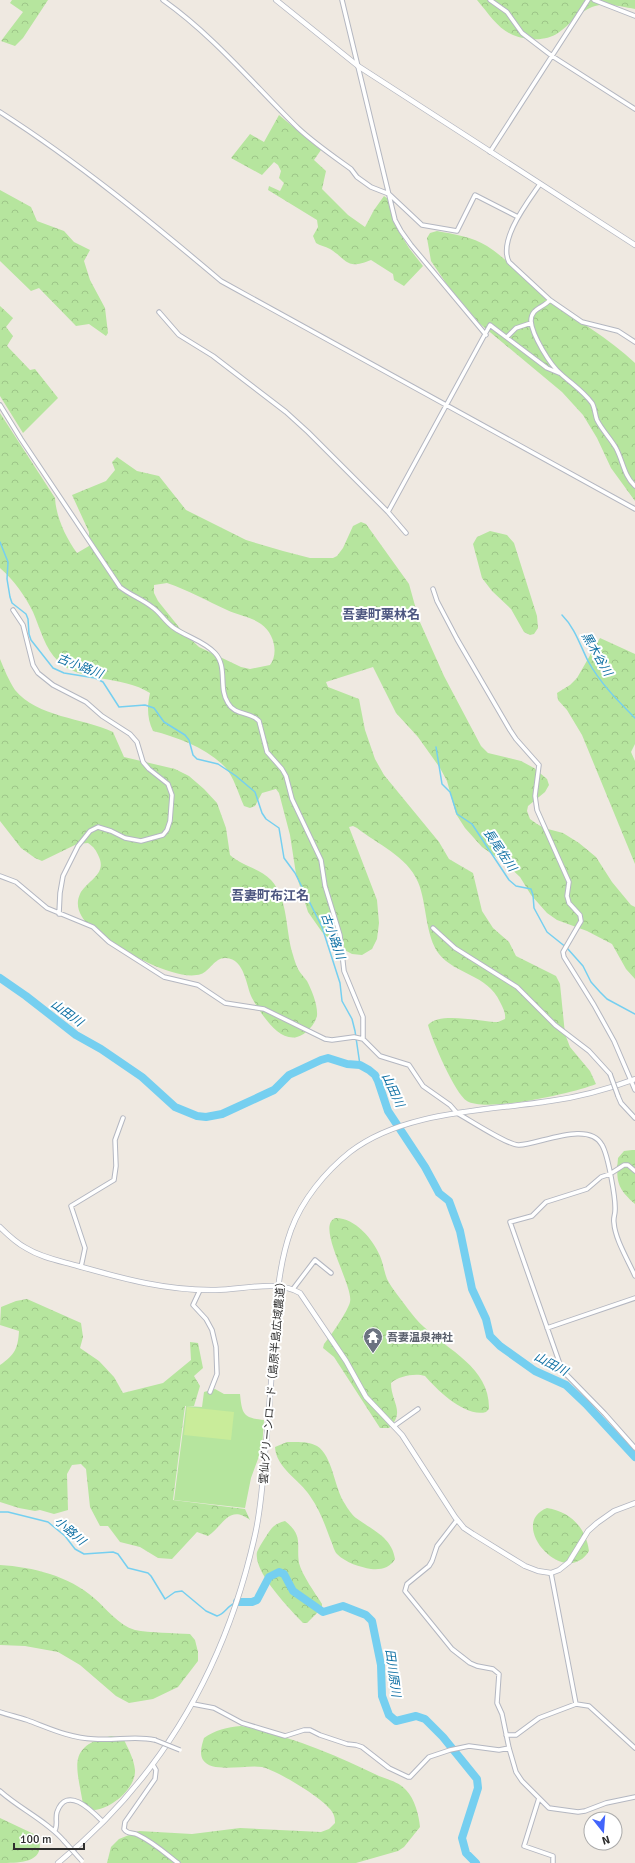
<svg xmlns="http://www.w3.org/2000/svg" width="635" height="1863" font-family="Signika,'Noto Sans JP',sans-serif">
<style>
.grass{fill:#b6e59e}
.forest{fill:url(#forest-crowns);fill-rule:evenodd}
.pitch{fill:#c9ec9a}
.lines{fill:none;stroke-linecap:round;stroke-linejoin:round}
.stream{stroke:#75cff0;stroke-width:1.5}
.river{stroke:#75cff0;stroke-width:8}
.minor-casing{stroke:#b4b7c1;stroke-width:5.5}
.tertiary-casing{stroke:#b4b7c1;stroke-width:6}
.minor{stroke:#fff;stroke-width:3.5}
.tertiary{stroke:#fff;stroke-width:4.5}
.minor-bridge-casing{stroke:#b4b7c1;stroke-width:5.5;stroke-linecap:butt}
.minor-bridge{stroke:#fff;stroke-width:3.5}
.labels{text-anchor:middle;stroke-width:4;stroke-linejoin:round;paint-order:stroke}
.worship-label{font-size:11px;font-weight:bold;fill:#5b616d;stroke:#fff;text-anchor:start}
.street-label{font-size:11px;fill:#2e2e2e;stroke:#fff}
.water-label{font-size:12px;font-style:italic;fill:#0d6fa3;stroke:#fff}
.quarter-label{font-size:13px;font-weight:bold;fill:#4d5680;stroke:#fff}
</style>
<defs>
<pattern id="forest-crowns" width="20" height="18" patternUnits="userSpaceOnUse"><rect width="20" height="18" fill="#b6e59e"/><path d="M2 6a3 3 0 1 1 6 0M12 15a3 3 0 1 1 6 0" fill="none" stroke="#9dc588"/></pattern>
</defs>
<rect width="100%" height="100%" fill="#efe9e1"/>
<path class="grass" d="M 215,1389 L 224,1394 L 240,1394 C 242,1414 243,1418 264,1420 L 262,1448 L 251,1478 L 245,1508 L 174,1500 L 186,1406 L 202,1407 L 204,1392 Z"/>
<path class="forest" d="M 12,0 L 48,0 L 23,38 L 15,46 L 1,41 L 23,12 L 10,3 Z
M 477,0 L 635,0 L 635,9 C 622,7 605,2 592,7 C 579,12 570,25 558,33 C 551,38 540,40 532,39 C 503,38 494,20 477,0 Z
M 279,115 L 321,150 L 314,160 L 326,171 L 322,189 L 348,215 L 365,227 L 374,210 L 384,196 L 388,199 L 395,225 L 409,248 L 423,266 L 404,286 L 394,280 L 393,274 L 371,260 C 346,270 349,261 330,249 C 325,246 320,246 316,243 L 313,236 L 318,227 L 317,220 L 268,190 L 269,186 L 280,191 L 284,183 L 279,178 L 281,171 L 278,165 L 274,162 L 262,175 L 231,158 L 250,134 L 264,142 Z
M 0,190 L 31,207 L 37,221 L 64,231 L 74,242 L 90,250 L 84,261 L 90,280 L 105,308 L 108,333 L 106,336 L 89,324 L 76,326 L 39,288 L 31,291 L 0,261 Z
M 437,231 C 453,234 473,237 487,246 C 509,260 527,282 547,298 C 576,320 609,338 635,363 L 635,501 L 611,468 L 597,438 L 583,415 L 562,392 L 479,323 L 448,286 L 431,261 L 427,238 L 430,233 Z
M 0,306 L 13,318 L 6,327 L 13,336 L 7,346 L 30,370 L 35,369 L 58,398 L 23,433 L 0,396 Z
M 0,413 L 55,498 C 56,517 66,538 77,553 L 89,546 L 89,532 L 72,495 L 106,481 L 115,470 L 112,462 L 117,457 L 137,471 L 159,476 L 186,510 L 246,540 L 283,551 L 310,558 L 333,558 L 337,556 L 343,548 L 353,526 L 361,522 L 366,524 L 409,584 L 419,620 L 444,676 L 481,746 L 488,753 L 521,761 L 534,768 L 547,779 L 549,785 L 545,792 L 528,806 L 527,811 L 530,819 L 537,824 L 544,828 L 563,833 L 579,843 L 596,857 L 612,882 L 631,905 L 635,907 L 635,979 L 626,969 L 612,944 L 587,931 L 557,920 L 547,913 L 531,895 L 520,877 L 506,864 L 482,847 L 465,828 L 456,814 L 447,781 L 440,768 L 418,737 L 396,713 L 373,667 L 326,682 L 328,687 L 359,699 L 365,730 L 375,759 L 384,775 L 439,842 L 449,859 L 473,873 L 482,911 L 493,928 L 509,942 L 516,956 L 556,976 L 560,984 L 565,1034 L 570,1047 L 590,1071 L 596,1084 C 574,1093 486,1113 467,1101 C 455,1094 432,1040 428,1025 C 439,1011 482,1022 498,1022 L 505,1019 C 506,1013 503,1008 500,1002 C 487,974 456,975 439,954 C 425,936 427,903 418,882 C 407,856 377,844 357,828 L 353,826 L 349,827 L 377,900 L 379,923 L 377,939 L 372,949 L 362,955 L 352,954 L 337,946 L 322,932 L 308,912 L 296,874 L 290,835 L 279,793 L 276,789 L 262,793 L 255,806 L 250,808 L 244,806 C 238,793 234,777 225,767 C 207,748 177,737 153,731 C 147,719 147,706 150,693 C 122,675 80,683 58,661 C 45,649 40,628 33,612 C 25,596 14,580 0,568 ZM 167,583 C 188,590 207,601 227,610 C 237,615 252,617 261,624 C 274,633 279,653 270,665 L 250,669 L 241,667 L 199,647 L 182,631 L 158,601 L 154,593 L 154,585 Z
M 490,531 L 507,535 L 514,543 L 537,616 L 538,628 L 534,634 L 530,635 L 524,632 L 511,609 L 492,591 L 482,578 L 473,544 L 477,537 Z
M 600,638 L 635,654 L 635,744 L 631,752 L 635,761 L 635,864 L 582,735 L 567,710 L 558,700 L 557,693 L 570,685 L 577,678 Z
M 0,659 C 4,669 9,681 15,690 C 37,717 83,718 113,732 L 124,757 L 175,769 L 189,776 L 204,789 L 217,803 L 226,828 L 230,855 C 242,866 259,868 271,880 C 289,900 285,930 293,955 C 294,959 296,965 298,969 C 300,973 304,977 307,981 C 312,991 318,1005 317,1016 C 315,1024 306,1035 297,1037 C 278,1042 260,1012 252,998 C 246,986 245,959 226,958 C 215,957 210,971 201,974 C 179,982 131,955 112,943 C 97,933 70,916 80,894 C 86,881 107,875 99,857 C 96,850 94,847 88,843 L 77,844 L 42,861 L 35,858 L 21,848 L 0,821 Z
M 632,1150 L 635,1150 L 635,1204 C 617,1188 616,1181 618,1158 L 624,1151 Z
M 336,1218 C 355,1218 373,1239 380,1256 C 383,1263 384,1271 387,1279 C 392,1289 401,1299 408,1309 C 413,1315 418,1322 424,1327 C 449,1351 490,1368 489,1409 L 486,1412 C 466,1418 437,1390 425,1376 C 415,1373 399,1376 391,1383 C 391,1402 406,1412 389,1428 L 380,1428 L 334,1357 L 323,1348 L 324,1344 C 330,1337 348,1311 350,1302 C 354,1286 314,1224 336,1218 Z
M 27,1299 L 81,1323 L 83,1337 L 80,1348 L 99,1361 L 114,1377 L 123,1393 L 163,1383 L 191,1360 L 190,1342 L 198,1343 L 203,1368 L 194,1376 L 200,1386 L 194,1406 L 185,1406 L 173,1500 L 245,1509 L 250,1520 C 229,1504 224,1525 208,1536 L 197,1532 L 172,1559 L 158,1558 L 140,1547 L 120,1542 L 108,1526 L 100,1526 L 90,1507 L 86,1469 L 81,1464 L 72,1465 L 67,1474 L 68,1510 L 54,1514 L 40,1510 L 35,1511 L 19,1508 L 0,1502 L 0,1365 C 15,1355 18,1348 19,1331 L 0,1325 L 1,1307 L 16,1301 Z
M 287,1442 C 296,1442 309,1441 317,1446 C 333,1456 334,1488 345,1504 C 348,1509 352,1515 356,1518 C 372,1530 392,1537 395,1559 C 390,1568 381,1570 371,1569 C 360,1567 346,1563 337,1554 C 334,1551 333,1545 331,1541 C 325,1525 320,1510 310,1496 C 300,1480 276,1468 275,1447 Z
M 547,1508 C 571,1512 586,1528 589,1551 C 565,1590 506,1524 547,1508 Z
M 285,1521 C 304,1536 296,1544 299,1563 C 302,1575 315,1593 322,1604 L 322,1608 L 307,1623 L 303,1623 C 290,1609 253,1572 257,1552 C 259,1547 262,1543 265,1538 C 271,1529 273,1524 285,1521 Z
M 0,1565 C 33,1567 69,1576 94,1598 C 107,1609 118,1625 135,1630 C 149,1633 175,1633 190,1634 L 195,1640 L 198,1652 L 198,1661 L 178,1687 L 153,1699 L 129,1703 L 116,1696 L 80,1665 L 58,1652 L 25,1646 L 0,1645 Z
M 241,1726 C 288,1735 336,1755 379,1776 C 389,1780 399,1782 406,1790 C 415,1799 419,1816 420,1827 L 404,1847 L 398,1851 L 356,1863 L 107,1863 L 111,1847 L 119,1839 L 139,1831 L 192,1834 L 240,1828 L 321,1832 L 329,1829 L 335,1823 C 335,1817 334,1814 330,1809 C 319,1796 278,1771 262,1767 C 247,1764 212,1774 203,1760 C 199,1754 202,1744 204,1738 C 215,1730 227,1727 241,1726 Z
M 111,1736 L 123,1738 C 128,1748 134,1759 135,1770 C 136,1788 112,1808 95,1810 C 92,1810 89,1809 86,1808 L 83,1804 C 77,1767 66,1746 111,1736 Z
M 0,1818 L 38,1836 C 47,1863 21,1863 0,1863 Z"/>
<path class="pitch" d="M 187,1407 L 234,1412 L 231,1440 L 184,1435 Z"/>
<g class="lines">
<path class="stream" d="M 0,542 L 8,562 L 7,579 L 10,597 L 12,603 L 26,614 L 28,619 L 29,634 L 31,640 L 53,668 L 64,673 L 95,678 L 103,682 L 119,707 L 145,705 L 154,708 L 164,722 L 185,735 L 189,740 L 193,755 L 197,759 L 218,764 L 236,776 L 255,792 L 262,813 L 266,819 L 279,828 L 284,858 L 295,873 L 322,927 L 340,983 L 342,1001 L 352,1019 L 355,1031 L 360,1065
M 562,615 C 575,628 580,645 588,661 C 600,683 618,701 635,718
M 436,747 L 442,784 L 450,792 L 457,814 L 472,824 L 509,880 L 516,886 L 531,889 L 533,895 L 534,908 L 547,932 L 567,948 L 583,966 L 591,982 L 600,992 L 607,999 L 635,1014
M 0,1512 L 8,1512 L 48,1522 L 65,1536 L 75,1549 L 84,1554 L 113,1552 L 118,1554 L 128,1568 L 148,1573 L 151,1576 L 165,1599 L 175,1592 L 182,1591 L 206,1611 L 217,1616 C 225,1614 227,1606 235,1603"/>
<path class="river" d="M 0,978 L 26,996 L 76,1035 L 101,1049 L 142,1077 L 175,1107 L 197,1116 L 206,1117 L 222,1114 L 274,1090 L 289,1075 L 321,1060 L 328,1058 L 347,1064 L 360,1065 L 369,1070 L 375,1075 L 378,1081 L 388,1111 L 425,1167 L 439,1193 L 449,1201 L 460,1231 L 472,1289 L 486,1319 L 490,1336 L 500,1346 L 535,1371 L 566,1385 L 586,1404 L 635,1457
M 237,1602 L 252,1602 L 257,1600 L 269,1577 L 279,1572 L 284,1574 L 293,1591 L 323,1612 L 343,1606 L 366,1615 L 372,1621 L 381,1665 L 382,1696 L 389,1715 L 396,1721 L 416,1716 L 425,1719 L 443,1737 L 477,1779 L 478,1788 L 462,1838 L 466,1853 L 476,1863"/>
<g class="minor-casing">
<path id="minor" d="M 163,0 C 214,36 254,85 298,128 C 314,143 333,156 351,169 L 357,177 L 371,187 L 389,194 L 422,225 L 457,231 L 475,195 L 518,217
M 342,0 L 395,220 L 401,231 L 411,245 L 486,335
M 490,0 L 507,12 L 522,33 L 552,56 L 635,109
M 594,0 L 635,16
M 0,112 C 78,162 150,221 221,281 L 635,509
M 490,152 L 588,0
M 540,184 C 527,203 498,240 509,262 L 550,300 L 582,322 L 618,331 L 635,342
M 550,300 C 543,308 531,308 531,321 C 532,335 550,365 561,374 C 572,384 583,391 592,403 C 595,408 595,415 597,420 C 602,430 611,439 616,448 C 623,461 624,476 635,486
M 159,312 L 179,335 L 213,356 L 286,412 L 308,432 L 388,512 L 406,533
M 507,337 L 516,328 L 531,323
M 0,405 L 21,439 L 120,587 C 130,595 142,599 152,607 C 160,612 165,622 174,628 C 187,637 204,641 215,653 C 228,667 218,688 228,703 C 235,716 250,711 259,721 L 267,752 L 282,769 L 286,776 L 292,799 L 321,860 L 325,886 L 340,935 L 344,971 L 363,1017 L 363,1039
M 388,512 L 490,325 L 547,368 L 559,373
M 433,589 L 437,601 L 457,639 L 510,730 L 516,739 L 539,765 L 535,796 L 537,810 L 569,882 L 567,896 L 569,903 L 580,915 L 581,921 L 563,952 L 564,957 L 594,1005 L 614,1041 L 635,1090
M 13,610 L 23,625 L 33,665 L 38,673 L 53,685 L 86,702 L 102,716 L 130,734 L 137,742 L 143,762 L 149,769 L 168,784 L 172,795 L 170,821 L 167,830 L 163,835 L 141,841 L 125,838 L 111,831 L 98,827 L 90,831 L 78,846 L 63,876 L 60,893 L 59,914
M 0,876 L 16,882 L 47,908 L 93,927 L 109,942 L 164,977 L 198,985 L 225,1003 L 264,1009 L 325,1039 L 332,1040 L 354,1037 L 363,1039 L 380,1056 L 409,1065 L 423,1086 L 450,1105 L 457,1113 C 468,1119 509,1146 519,1145 C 540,1144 589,1120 602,1145 C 608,1155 616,1199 615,1211 C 615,1215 613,1218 614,1223 C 615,1239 628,1260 635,1276
M 433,928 L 455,948 L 517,987 L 555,1025 L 589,1051 L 610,1074
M 618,1096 L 621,1103 L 635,1118
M 635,1171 L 628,1165 L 624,1165 L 610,1174 L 601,1177 L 587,1189 L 546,1202 L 532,1216 L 510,1222 L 562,1370 L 605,1414 L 635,1448
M 81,1267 L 85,1248 L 71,1206 L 114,1180 L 116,1166 L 115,1140 L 123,1118
M 293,1289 L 315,1260 L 331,1273
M 200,1290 L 193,1305 L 206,1319 L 212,1330 L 216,1347 L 217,1374 L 210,1392
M 547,1328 L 635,1298
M 394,1426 L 418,1409
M 457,1520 L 437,1546 L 432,1561 L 429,1566 L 407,1584 L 405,1591 L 452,1649 L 470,1663 L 477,1666 L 493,1669 L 499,1674 L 497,1703 L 502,1714 L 509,1748 L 516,1772 L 522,1781 L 539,1798 L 524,1846 L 553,1856 L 553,1863
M 551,1573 L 576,1704
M 193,1704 L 214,1708 L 242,1723 L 285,1736 L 304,1730 L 310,1730 L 320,1735 L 347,1744 L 356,1745 L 362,1747 L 389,1768 L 408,1777 L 410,1777 L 429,1757 L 450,1750 L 469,1746 L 499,1750 L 509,1748
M 0,1712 C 9,1715 18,1717 27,1720 C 49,1728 69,1738 94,1739 C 115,1741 135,1735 155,1740
M 506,1735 L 516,1735 L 539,1718 L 576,1704 L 589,1706 L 635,1748
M 153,1765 L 156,1770 L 155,1779 L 125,1822 L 124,1829 C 128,1835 133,1832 138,1835 C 153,1842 165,1853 178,1863
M 0,1791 C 20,1809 47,1821 64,1841
M 539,1798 L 549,1808 L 578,1812 L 585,1811 L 606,1803 L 635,1797
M 55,1830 C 58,1825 55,1818 57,1812 C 67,1784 93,1812 103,1822"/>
</g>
<g class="tertiary-casing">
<path id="tertiary" d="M 276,0 L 358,66 L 635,245
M 0,1227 C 8,1235 17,1243 26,1248 C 42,1258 61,1261 78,1266 C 124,1279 168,1291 216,1290 C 242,1290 277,1279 300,1293 L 346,1361 L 366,1397 L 402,1435 L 455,1517 L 464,1528 L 473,1534 L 525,1566 L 538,1571 L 551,1573 L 559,1570 L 569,1562 L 588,1531 L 597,1523 L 614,1511 L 635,1503
M 58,1863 C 163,1777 226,1666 255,1535 C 261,1509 263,1480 265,1453 C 269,1417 271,1380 274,1344 C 276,1306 278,1266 291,1230 C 302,1200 325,1172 350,1152 C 403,1111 486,1111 550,1101 C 579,1097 608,1089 635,1079"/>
</g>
<use href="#minor" class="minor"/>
<use href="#tertiary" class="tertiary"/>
<g class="minor-bridge-casing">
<path id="minor-bridge" d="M 610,1074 L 618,1096
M 155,1740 L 180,1750
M 64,1841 L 82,1861"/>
</g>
<use href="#minor-bridge" class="minor-bridge"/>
</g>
<defs>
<g id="temple-pin" transform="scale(1)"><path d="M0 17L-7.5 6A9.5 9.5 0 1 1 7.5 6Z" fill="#6b7280" stroke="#fff"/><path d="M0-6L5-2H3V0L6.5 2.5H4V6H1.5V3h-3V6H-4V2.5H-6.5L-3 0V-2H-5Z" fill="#fff"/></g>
</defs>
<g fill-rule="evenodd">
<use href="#temple-pin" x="373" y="1337"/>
</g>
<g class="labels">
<g class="worship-label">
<text x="387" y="1341">吾妻温泉神社</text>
</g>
<g class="street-label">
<text transform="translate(272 1380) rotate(-85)" y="4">雲仙グリーンロード（島原半島広域農道）</text>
</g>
<g class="water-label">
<text transform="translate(597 654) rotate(60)" y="4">黒木谷川</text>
<text transform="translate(80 666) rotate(21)" y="4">古小路川</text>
<text transform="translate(500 850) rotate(56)" y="4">長尾佐川</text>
<text transform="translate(333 936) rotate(70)" y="4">古小路川</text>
<text transform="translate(67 1013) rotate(36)" y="4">山田川</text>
<text transform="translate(393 1090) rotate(65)" y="4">山田川</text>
<text transform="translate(551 1364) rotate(28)" y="4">山田川</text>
<text transform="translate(70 1531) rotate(41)" y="4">小路川</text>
<text transform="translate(393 1673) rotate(82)" y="4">田川原川</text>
</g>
<g class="quarter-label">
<text x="381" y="619">吾妻町栗林名</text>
<text x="270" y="900">吾妻町布江名</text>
</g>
</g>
<g transform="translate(603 1831) rotate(163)"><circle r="19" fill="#ffffff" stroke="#ababab"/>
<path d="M0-3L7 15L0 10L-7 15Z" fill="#4264fb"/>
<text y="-6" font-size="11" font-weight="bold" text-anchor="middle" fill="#2e2e2e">N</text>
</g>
<path d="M14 1843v6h70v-6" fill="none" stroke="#2e2e2e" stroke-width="2"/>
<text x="20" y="1843" font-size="12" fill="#2e2e2e" stroke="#ffffff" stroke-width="3" paint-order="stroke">100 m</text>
</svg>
